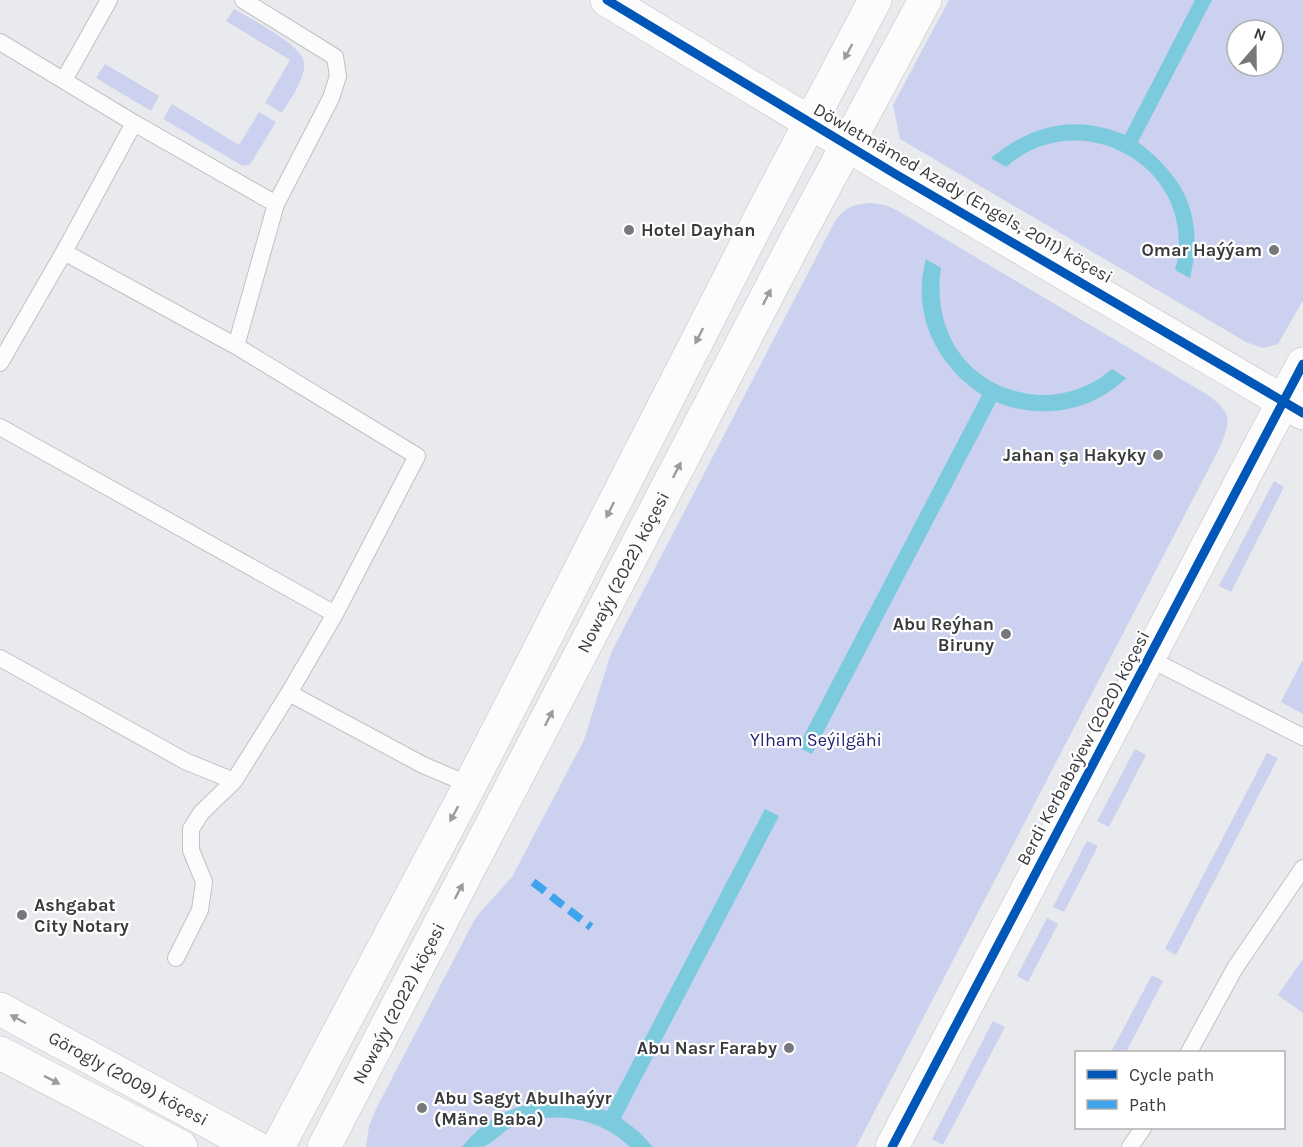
<svg xmlns="http://www.w3.org/2000/svg" width="1303" height="1147" font-family="Karla,sans-serif">
<style>
.green{fill:#cbd1ee;fill-rule:evenodd}
.water{fill:#7ccadd}
.lines{fill:none;stroke-linecap:round;stroke-linejoin:round}
.service-casing{stroke:#c0c1c3;stroke-width:18}
.minor-casing{stroke:#c0c1c3;stroke-width:34}
.tertiary-casing{stroke:#c0c1c3;stroke-width:34}
.secondary-casing{stroke:#c0c1c3;stroke-width:34}
.service{stroke:#fcfcfc;stroke-width:16}
.minor{stroke:#fcfcfc;stroke-width:33}
.tertiary{stroke:#fcfcfc;stroke-width:33}
.secondary{stroke:#fcfcfc;stroke-width:33}
.quiet{stroke:#3fa4ec;stroke-width:8;stroke-dasharray:15 8;stroke-linecap:butt}
.cycleway-casing{stroke:#fff;stroke-width:13}
.cycleway{stroke:#0057b8;stroke-width:9}
.oneway{fill:#9b9c9c}
.poi-dot{fill:#77787b;stroke:#fff;stroke-width:2}
.labels{text-anchor:middle;stroke-width:4.5;stroke-linejoin:round;paint-order:stroke}
.street-label{font-size:18px;fill:#3a3b3d;stroke:#fff}
.poi-label{font-size:18px;font-weight:bold;fill:#3a3b3d;stroke:#fff;text-anchor:end}
.park-label{font-size:18px;fill:#221f71;stroke:#fff}
</style>
<rect width="100%" height="100%" fill="#e9eaed"/>
<path class="green" d="M 949,0 L 1303,0 L 1303,300 L 1278,344 L 1262,348 L 1246,342 L 900,139 L 893,105 ZM 1237,30 L 1273,30 L 1273,66 L 1237,66 Z
M 234,9 C 249,18 302,45 304,62 C 306,79 290,99 282,113 L 265,103 L 290,60 L 226,21 Z
M 105,64 L 159,96 L 151,111 L 96,78 Z
M 172,104 L 239,145 L 259,112 L 276,122 L 253,160 L 249,165 L 243,166 L 163,119 Z
M 871,203 L 885,205 L 898,211 L 1208,395 C 1232,413 1231,420 1220,447 L 856,1147 L 366,1147 L 369,1126 L 376,1109 L 476,917 L 512,877 L 584,740 L 611,653 L 834,223 C 846,206 851,205 871,203 Z
M 1274,481 L 1284,487 L 1231,592 L 1219,586 Z
M 1302,661 L 1303,661 L 1303,714 L 1281,702 Z
M 1135,749 L 1146,755 L 1109,827 L 1097,821 Z
M 1267,753 L 1278,758 L 1176,955 L 1165,949 Z
M 1087,841 L 1098,846 L 1064,912 L 1053,907 Z
M 1047,918 L 1058,924 L 1028,982 L 1017,976 Z
M 1303,959 L 1303,1013 L 1278,995 Z
M 1152,975 L 1163,981 L 1126,1052 L 1111,1052 Z
M 993,1021 L 1005,1027 L 943,1145 L 932,1139 Z"/>
<path class="water" d="M 1195,0 L 1212,0 L 1138,142 C 1186,179 1204,217 1190,278 L 1175,270 C 1202,170 1082,100 1006,167 L 991,158 C 1031,125 1076,114 1125,135 Z
M 926,259 L 941,268 C 931,334 971,391 1040,395 C 1066,396 1093,386 1112,369 L 1126,378 C 1092,412 1040,420 996,402 L 812,754 L 798,747 L 982,395 C 936,365 911,313 926,259 Z
M 765,809 L 779,816 L 621,1118 L 640,1133 L 653,1147 L 630,1147 C 599,1117 552,1109 512,1127 C 502,1132 494,1142 485,1146 C 480,1147 468,1147 462,1147 C 498,1101 554,1092 607,1111 Z"/>
<g class="lines">
<g class="service-casing">
<path id="service" d="M 0,42 L 134,123 L 276,204
M 64,80 L 109,0
M 64,252 L 236,346 L 417,456 L 335,614 L 289,693 L 234,781 L 201,813 L 191,829 L 191,850 L 204,882 L 200,910 L 176,958
M 236,346 L 276,204 L 331,98 L 338,76 L 335,57 L 243,0
M 0,363 L 64,252 L 134,123
M 0,427 L 335,614
M 0,658 L 185,761 L 234,781
M 1148,658 L 1303,737
M 289,693 L 423,765 L 470,785
M 1189,1052 L 1235,968 L 1303,868
M 1130,1147 L 1143,1128"/>
</g>
<g class="minor-casing">
<path id="minor" d="M 892,1147 L 1303,364"/>
</g>
<g class="tertiary-casing">
<path id="tertiary" d="M 607,0 L 897,175 L 1303,413"/>
</g>
<g class="secondary-casing">
<g id="secondary">
<path id="s1" d="M 0,1009 L 255,1147"/>
<path d="M 0,1053 L 181,1147"/>
<path d="M 278,1147 L 470,785 L 763,212 L 875,0"/>
<path id="s2" d="M 324,1147 L 796,240 L 925,0"/>
</g>
</g>
<use href="#service" class="service"/>
<use href="#minor" class="minor"/>
<use href="#tertiary" class="tertiary"/>
<use href="#secondary" class="secondary"/>
<path class="quiet" d="M 533,882 L 591,927"/>
<g class="cycleway-casing">
<path id="cycleway" d="M 607,0 L 897,175 L 1303,413
M 892,1147 L 1303,364"/>
</g>
<use href="#cycleway" class="cycleway"/>
</g>
<defs><path id="oneway-solid" d="M-6-.8H1V-3.2L6.5 0L1 3.2V.8H-6Z" transform="scale(1.5)"/></defs>
<g class="oneway">
<use href="#oneway-solid" transform="translate(848 52) rotate(118)"/>
<use href="#oneway-solid" transform="translate(767 297) rotate(-63)"/>
<use href="#oneway-solid" transform="translate(699 336) rotate(117)"/>
<use href="#oneway-solid" transform="translate(677 470) rotate(-63)"/>
<use href="#oneway-solid" transform="translate(610 510) rotate(117)"/>
<use href="#oneway-solid" transform="translate(549 718) rotate(-63)"/>
<use href="#oneway-solid" transform="translate(454 814) rotate(118)"/>
<use href="#oneway-solid" transform="translate(459 891) rotate(-62)"/>
<use href="#oneway-solid" transform="translate(18 1019) rotate(-152)"/>
<use href="#oneway-solid" transform="translate(52 1080) rotate(27)"/>
</g>
<g class="poi-dot">
<circle cx="629" cy="230" r="6"/>
<circle cx="1274" cy="250" r="6"/>
<circle cx="1158" cy="455" r="6"/>
<circle cx="1006" cy="634" r="6"/>
<circle cx="22" cy="915" r="6"/>
<circle cx="789" cy="1048" r="6"/>
<circle cx="422" cy="1108" r="6"/>
</g>
<g class="labels">
<g class="street-label">
<text transform="translate(963 193) rotate(30)" y="6">Döwletmämed Azady (Engels, 2011) köçesi</text>
<text dy="6" stroke="none"><textPath href="#s2" startOffset="648">Nowaýy (2022) köçesi</textPath></text>
<text transform="translate(1083 748) rotate(-62)" y="6">Berdi Kerbabaýew (2020) köçesi</text>
<text dy="6" stroke="none"><textPath href="#s2" startOffset="162">Nowaýy (2022) köçesi</textPath></text>
<text dy="6" stroke="none"><textPath href="#s1" startOffset="146">Görogly (2009) köçesi</textPath></text>
</g>
<g class="poi-label">
<text x="641" y="236" text-anchor="start">Hotel Dayhan</text>
<text x="1262" y="256">Omar Haýýam</text>
<text x="1146" y="461">Jahan şa Hakyky</text>
<text x="994" y="630">Abu Reýhan<tspan x="994" dy="21">Biruny</tspan></text>
<text x="34" y="911" text-anchor="start">Ashgabat<tspan x="34" dy="21">City Notary</tspan></text>
<text x="777" y="1054">Abu Nasr Faraby</text>
<text x="434" y="1104" text-anchor="start">Abu Sagyt Abulhaýyr<tspan x="434" dy="21">(Mäne Baba)</tspan></text>
</g>
<g class="park-label">
<text x="816" y="746">Ylham Seýilgähi</text>
</g>
</g>
<rect x="1075" y="1051" width="210" height="78" fill="#ffffff" stroke="#b0b1b1" stroke-width="1.5"/>
<rect x="1087" y="1070" width="30" height="9" fill="#0057b8" stroke="#b0b1b1" stroke-width="1.5"/>
<text x="1129" y="1081" font-size="18" fill="#3a3b3d">Cycle path</text>
<rect x="1087" y="1100" width="30" height="9" fill="#3fa4ec" stroke="#b0b1b1" stroke-width="1.5"/>
<text x="1129" y="1111" font-size="18" fill="#3a3b3d">Path</text>
<g transform="translate(1255 48) rotate(20)"><circle r="28" fill="#ffffff" stroke="#b0b1b1" stroke-width="1.5"/>
<path d="M0-4.5L10 22L0 15L-10 22Z" fill="#77787b"/>
<text y="-9" font-size="16" font-weight="bold" text-anchor="middle" fill="#3a3b3d">N</text>
</g>
</svg>
